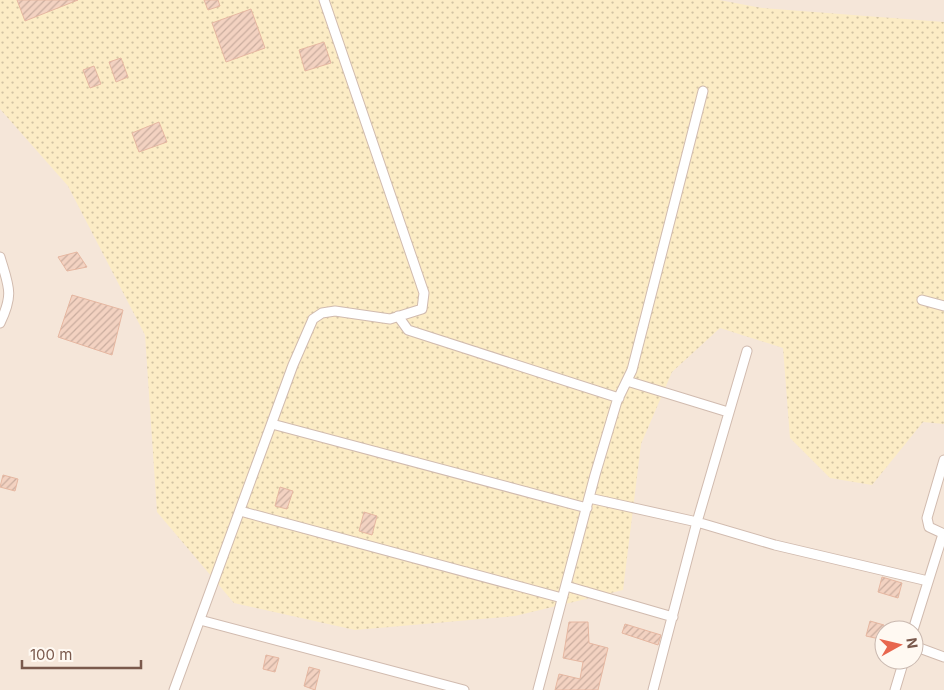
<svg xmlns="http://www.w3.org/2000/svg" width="944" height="690" font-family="Inter,sans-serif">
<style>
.residential{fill:#f5e6d9;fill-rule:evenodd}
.sand{fill:url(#sand-dots)}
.building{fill:url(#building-hatch);stroke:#e6b7a1}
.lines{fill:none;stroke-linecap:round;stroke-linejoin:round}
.street-casing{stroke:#d1bbaf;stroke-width:11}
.street{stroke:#fff;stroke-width:9}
</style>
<defs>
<pattern id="sand-dots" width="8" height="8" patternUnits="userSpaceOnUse" patternTransform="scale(1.25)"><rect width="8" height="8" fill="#fcecc5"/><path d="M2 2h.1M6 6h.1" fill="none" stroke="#d1c2a2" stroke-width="1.8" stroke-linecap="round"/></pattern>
<pattern id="building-hatch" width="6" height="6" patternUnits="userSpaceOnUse" patternTransform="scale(1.25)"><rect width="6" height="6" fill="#f3d2c1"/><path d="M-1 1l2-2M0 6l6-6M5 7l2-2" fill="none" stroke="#caad9f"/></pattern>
</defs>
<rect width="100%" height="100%" fill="#fdf5eb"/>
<path class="residential" d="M 0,0 L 944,0 L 944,690 L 0,690 ZM 884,630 L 914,630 L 914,660 L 884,660 Z"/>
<path class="sand" d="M 0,0 L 719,0 L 762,8 L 944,22 L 944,424 L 923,422 L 872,485 L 830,478 L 790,438 L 783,348 L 720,328 L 672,372 L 641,444 L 623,590 L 515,616 L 355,630 L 234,603 L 157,512 L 145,335 L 68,186 L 0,109 Z"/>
<path class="building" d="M 17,0 L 78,0 L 25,21 Z
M 204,0 L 218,0 L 220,6 L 208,10 Z
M 251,9 L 265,48 L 226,62 L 212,23 Z
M 324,42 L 331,63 L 305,71 L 299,50 Z
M 121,58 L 128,77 L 116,82 L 109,62 Z
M 94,66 L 101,84 L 90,88 L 83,70 Z
M 159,122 L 167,142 L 139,152 L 132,133 Z
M 77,252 L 87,267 L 67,271 L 58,257 Z
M 72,295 L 123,310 L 112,355 L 58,337 Z
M 3,475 L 18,479 L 15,491 L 0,487 Z
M 280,487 L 293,491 L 287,509 L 275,506 Z
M 364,512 L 377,516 L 372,535 L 359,531 Z
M 882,577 L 902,583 L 898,598 L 878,592 Z
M 870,621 L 884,625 L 884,640 L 866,636 Z
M 569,622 L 588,622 L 589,643 L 608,648 L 598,690 L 555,690 L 559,674 L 580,679 L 583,662 L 563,658 Z
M 625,624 L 661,635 L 658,645 L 622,633 Z
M 266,655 L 279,658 L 275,672 L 263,669 Z
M 309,667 L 320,670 L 315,690 L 304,686 Z"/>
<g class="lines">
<g class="street-casing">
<path id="street" d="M 0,257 C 9,287 14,294 0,323
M 922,300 L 944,306
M 398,316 L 408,330 L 619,398
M 747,351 L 697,522 L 775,545 L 928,581
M 627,381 L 728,412
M 272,424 L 587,508
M 944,460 L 927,518 L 929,527 L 944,534
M 589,498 L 697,522 L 653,690
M 240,511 L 562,598
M 566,586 L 673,617
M 200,620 L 464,690
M 913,630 L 943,534
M 914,646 L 944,657
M 174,690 L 293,365 L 313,319 L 322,313 L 335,311 L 390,319 L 422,309 L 424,293 L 324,0
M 538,690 L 595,475 L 617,401 L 632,370 L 703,91
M 895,690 L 904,660"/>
</g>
<use href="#street" class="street"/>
</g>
<g transform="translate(899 645) rotate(82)"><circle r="24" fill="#fff9f2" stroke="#cab9b0"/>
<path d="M0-4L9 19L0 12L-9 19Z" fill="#e8664e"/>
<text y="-8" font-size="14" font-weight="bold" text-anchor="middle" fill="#7a594c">N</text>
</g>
<path d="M22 660v8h119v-8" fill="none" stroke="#7a594c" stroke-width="2.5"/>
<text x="30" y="660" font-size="15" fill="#7a594c" stroke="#fff9f2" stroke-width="4" paint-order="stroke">100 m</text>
</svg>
